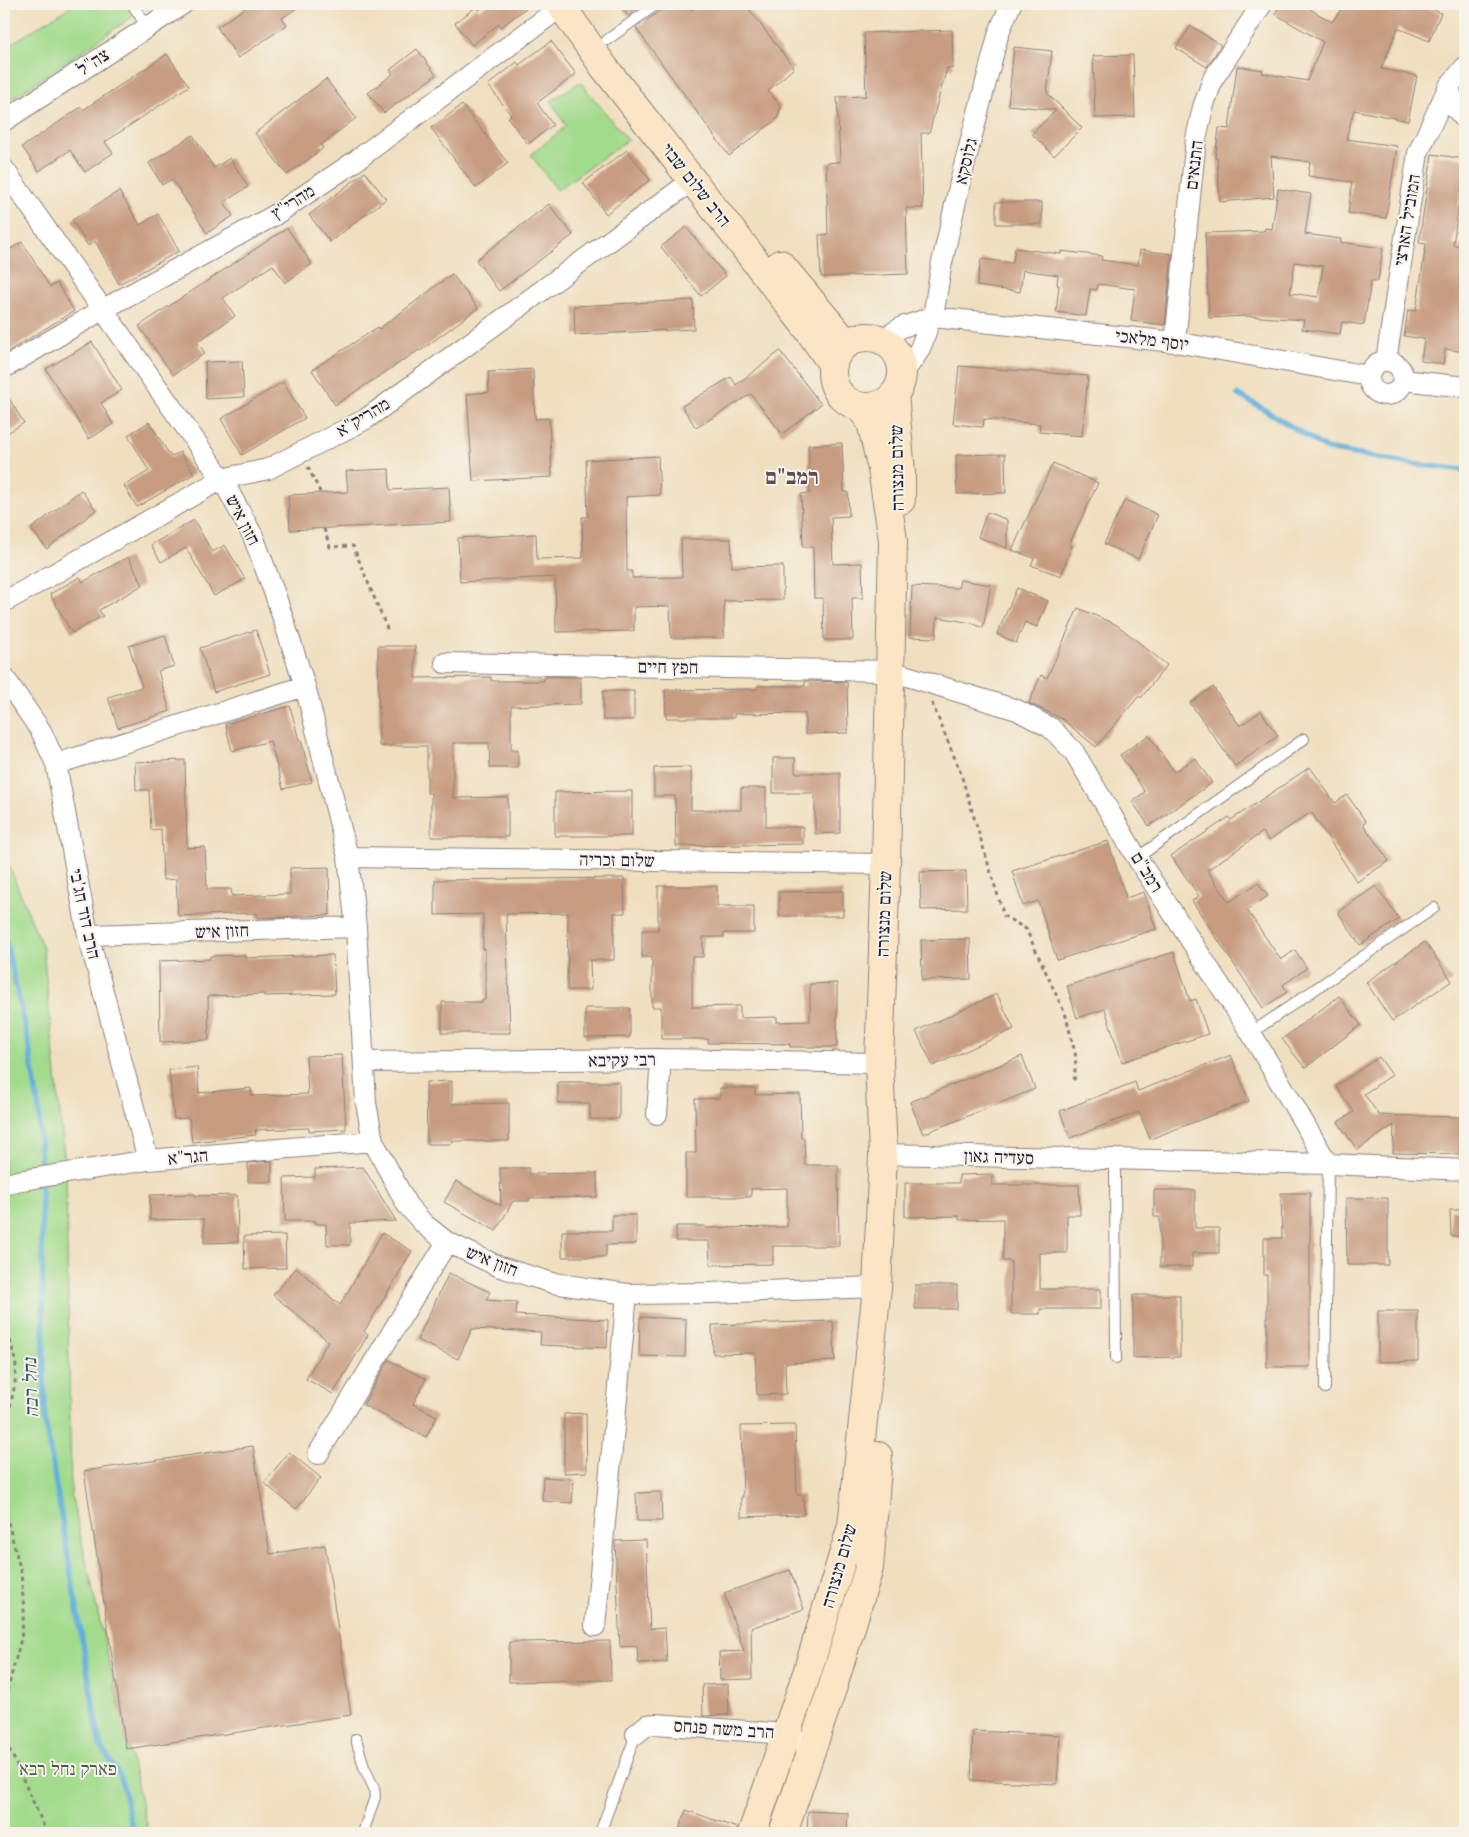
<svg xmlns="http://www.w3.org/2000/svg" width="1469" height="1837" font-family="'Old Standard TT','Frank Ruhl Libre',serif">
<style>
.green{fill:#a3db8d;stroke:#627e64}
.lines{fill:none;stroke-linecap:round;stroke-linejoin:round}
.stream{stroke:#60afda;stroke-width:5.5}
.building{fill:#c79c81;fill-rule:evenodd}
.lane-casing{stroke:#89807d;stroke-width:12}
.street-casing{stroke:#89807d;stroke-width:22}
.secondary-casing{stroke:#89807d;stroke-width:30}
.path{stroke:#89807d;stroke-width:3;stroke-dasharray:4 4;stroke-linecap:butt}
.lane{stroke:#fff;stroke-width:10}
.street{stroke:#fff;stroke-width:20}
.secondary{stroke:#fce5c4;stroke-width:28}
.labels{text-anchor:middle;stroke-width:4;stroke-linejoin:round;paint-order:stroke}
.street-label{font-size:18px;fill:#22223b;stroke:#f7f3e8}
.park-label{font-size:18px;fill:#495a54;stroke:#f7f3e8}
.water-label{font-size:19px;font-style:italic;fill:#385373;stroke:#f7f3e8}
.district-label{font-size:22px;font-weight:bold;fill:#5c4d54;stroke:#f7f3e8}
</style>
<rect width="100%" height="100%" fill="#f7f3e8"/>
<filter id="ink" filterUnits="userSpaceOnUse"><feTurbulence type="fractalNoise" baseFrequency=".02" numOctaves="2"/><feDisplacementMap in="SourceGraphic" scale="10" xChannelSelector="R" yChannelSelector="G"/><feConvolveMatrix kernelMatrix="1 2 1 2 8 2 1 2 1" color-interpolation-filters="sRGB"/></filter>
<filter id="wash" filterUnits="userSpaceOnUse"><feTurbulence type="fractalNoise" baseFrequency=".0096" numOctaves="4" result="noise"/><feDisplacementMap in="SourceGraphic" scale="20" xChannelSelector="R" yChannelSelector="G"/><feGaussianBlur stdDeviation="1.12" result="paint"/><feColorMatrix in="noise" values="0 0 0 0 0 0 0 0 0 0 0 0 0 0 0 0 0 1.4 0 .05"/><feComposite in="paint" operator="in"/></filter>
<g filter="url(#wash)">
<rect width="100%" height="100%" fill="#f0dfbf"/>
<path class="green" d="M 75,4 L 151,4 L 4,104 L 4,48 Z
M 580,82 L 628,140 L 557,190 L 531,155 L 566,126 L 551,101 Z
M 4,854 L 43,948 L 66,1173 L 71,1494 L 148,1833 L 4,1833 Z"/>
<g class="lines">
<path class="stream" d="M 1238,395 L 1257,405 L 1327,449 L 1411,464 L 1465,470
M 4,934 L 28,1040 L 39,1111 L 41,1173
M 41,1182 L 45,1420 L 100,1745 L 121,1778 L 133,1833"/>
</g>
<g id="blocks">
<path class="building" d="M 251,4 L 303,4 L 282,18 L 287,25 L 238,58 L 217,27 Z
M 487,4 L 531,4 L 501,27 L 499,24 L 472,45 L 455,23 L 476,7 L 479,10 Z
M 619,4 L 646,4 L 628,16 Z
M 664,4 L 685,4 L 692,10 L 702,4 L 745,4 L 794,68 L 768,91 L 781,106 L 777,119 L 729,156 L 636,28 L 661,10 Z
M 1280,4 L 1301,4 L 1332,22 L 1345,4 L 1418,4 L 1441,13 L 1429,41 L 1398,28 L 1381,69 L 1417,76 L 1408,121 L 1354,110 L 1346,139 L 1397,146 L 1386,218 L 1348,213 L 1352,182 L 1308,176 L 1310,162 L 1271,156 L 1274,197 L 1220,202 L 1217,158 L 1215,158 L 1219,128 L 1229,129 L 1237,66 L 1263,70 L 1262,73 L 1307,81 L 1323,42 L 1275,14 Z
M 1191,26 L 1221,45 L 1207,67 L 1176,48 Z
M 952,30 L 953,68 L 947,68 L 929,133 L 921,133 L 923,208 L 906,208 L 908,274 L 821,277 L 819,235 L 828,234 L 826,163 L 840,162 L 837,97 L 866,96 L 864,33 Z
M 551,41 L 576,74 L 537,103 L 553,125 L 528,144 L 508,118 L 511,115 L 488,85 L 517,62 L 519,65 Z
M 1014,47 L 1052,51 L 1047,93 L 1082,128 L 1054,156 L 1032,134 L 1056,110 L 1008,105 Z
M 417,49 L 436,75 L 384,113 L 368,93 L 393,74 L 390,70 Z
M 167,54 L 189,86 L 105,142 L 113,153 L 85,172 L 70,150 L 39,171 L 22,147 L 81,107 L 83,110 Z
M 1133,55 L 1135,117 L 1095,118 L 1093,56 Z
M 326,79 L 356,118 L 321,145 L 323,148 L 287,175 L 255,133 Z
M 462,105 L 508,163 L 476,188 L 431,128 Z
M 193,135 L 214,168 L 230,158 L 248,187 L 224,202 L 233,216 L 207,233 L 172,179 L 162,185 L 149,163 Z
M 627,150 L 650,180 L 606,214 L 583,183 Z
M 1432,154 L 1465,159 L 1453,245 L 1465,246 L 1465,352 L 1445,349 L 1443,364 L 1421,361 L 1424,339 L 1404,336 L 1408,310 L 1416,311 L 1426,244 L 1419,243 Z
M 365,172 L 386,199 L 330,242 L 309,215 Z
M 1278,189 L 1311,194 L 1305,234 L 1341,239 L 1340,242 L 1383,248 L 1378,281 L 1371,281 L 1364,325 L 1342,322 L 1340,334 L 1302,329 L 1304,320 L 1245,316 L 1209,318 L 1205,233 L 1264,231 L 1265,228 L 1272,229 ZM 1295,262 L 1323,266 L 1318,297 L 1290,293 Z
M 119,191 L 140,225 L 158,214 L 179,251 L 119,284 L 95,241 L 88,246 L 72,220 Z
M 996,202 L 1042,202 L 1042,224 L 996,224 Z
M 549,204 L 573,235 L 499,291 L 476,260 Z
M 686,227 L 726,276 L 701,296 L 661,247 Z
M 287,228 L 312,264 L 285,283 L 273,265 L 223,298 L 235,316 L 197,342 L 205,353 L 173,375 L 139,326 Z
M 22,242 L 50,287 L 57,283 L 74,311 L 4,354 L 4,253 Z
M 1015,248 L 1061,254 L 1061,251 L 1102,256 L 1101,260 L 1138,265 L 1140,250 L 1172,254 L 1165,325 L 1131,321 L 1135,289 L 1098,284 L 1097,290 L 1090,289 L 1086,316 L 1056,312 L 1059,285 L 1057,285 L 1058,275 L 1023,270 L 1020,292 L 977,286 L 981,259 L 1013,263 Z
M 452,274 L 478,308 L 420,351 L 419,350 L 335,405 L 312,370 L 378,327 L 379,329 Z
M 693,300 L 694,329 L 575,335 L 574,306 Z
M 92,342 L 122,390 L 101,403 L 113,424 L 89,439 L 46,369 Z
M 780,351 L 821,404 L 782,434 L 751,394 L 696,428 L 682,406 L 731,377 L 736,385 Z
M 242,361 L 244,397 L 206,399 L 205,362 Z
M 959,366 L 1088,376 L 1082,436 L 1039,432 L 1040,424 L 984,419 L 983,427 L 953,424 Z
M 533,369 L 535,419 L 549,418 L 552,477 L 473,481 L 467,394 L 489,392 L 488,372 Z
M 283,382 L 305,418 L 242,455 L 221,419 Z
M 4,390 L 24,423 L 4,435 Z
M 149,422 L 171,457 L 180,452 L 194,474 L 137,507 L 124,486 L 149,471 L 128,435 Z
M 842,443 L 844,492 L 848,492 L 849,516 L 831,517 L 833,564 L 862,563 L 863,598 L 852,598 L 853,640 L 824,640 L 823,598 L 814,598 L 813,547 L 803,547 L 801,494 L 810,493 L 808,445 Z
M 1005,454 L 1006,493 L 957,494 L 956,455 Z
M 658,456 L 660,495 L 626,497 L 627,571 L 632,571 L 632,578 L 682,577 L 681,539 L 731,539 L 732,567 L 783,566 L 783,600 L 724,601 L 724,638 L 671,638 L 670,606 L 634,607 L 634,631 L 556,632 L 555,577 L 460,582 L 458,538 L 536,534 L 537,559 L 583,558 L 582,517 L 588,517 L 586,460 Z
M 1053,463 L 1098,483 L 1069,545 L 1072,546 L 1061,576 L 1031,565 L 1034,558 L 1012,550 Z
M 389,469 L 390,490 L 449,487 L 451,522 L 290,530 L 288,495 L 348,492 L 346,471 Z
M 81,490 L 96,510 L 47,549 L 31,529 Z
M 1125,500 L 1158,515 L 1138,559 L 1104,544 Z
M 987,512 L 1007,520 L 1007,548 L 978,537 Z
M 194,520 L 212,552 L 225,545 L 245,579 L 214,596 L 186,548 L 161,562 L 151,545 Z
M 128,557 L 143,585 L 99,610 L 103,616 L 72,633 L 50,594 L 80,577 L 83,582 Z
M 960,580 L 991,585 L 983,628 L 972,623 L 937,617 L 936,638 L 910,637 L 912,586 L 958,588 Z
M 1017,588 L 1048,601 L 1037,627 L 1025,622 L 1016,643 L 997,634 Z
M 1078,608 L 1117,625 L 1167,665 L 1141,698 L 1139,696 L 1096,747 L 1062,719 L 1029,703 L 1041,675 L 1047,678 Z
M 256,630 L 270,674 L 214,692 L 200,648 Z
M 165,635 L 174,666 L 158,671 L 170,711 L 118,728 L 108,697 L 142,687 L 129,646 Z
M 378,646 L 415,646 L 415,678 L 491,677 L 491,681 L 544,681 L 544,677 L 581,677 L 581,704 L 511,706 L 511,750 L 518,750 L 518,768 L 490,768 L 489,743 L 453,743 L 453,798 L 508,797 L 508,837 L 431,837 L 431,793 L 427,793 L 427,746 L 379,746 Z
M 805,681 L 847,682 L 848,733 L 805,734 L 805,713 L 734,714 L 734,718 L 666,718 L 665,690 L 757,689 L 757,686 L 805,686 Z
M 1213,687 L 1240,726 L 1261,711 L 1278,736 L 1235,766 L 1190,703 Z
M 603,691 L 634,691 L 634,720 L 603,720 Z
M 290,706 L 299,740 L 301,740 L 312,782 L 283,789 L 270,741 L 232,751 L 225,724 Z
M 1149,735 L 1174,772 L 1195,758 L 1212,783 L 1149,826 L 1132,801 L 1145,792 L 1120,755 Z
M 773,758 L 795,758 L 795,773 L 840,773 L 840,833 L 815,834 L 815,793 L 773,793 Z
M 185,760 L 187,848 L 205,847 L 207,889 L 231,889 L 232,896 L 290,894 L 290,868 L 329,867 L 330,915 L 257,918 L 257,913 L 178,916 L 176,879 L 163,880 L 161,829 L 151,830 L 149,790 L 136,790 L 135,762 Z
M 691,767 L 691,810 L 741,810 L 741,788 L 766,788 L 766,827 L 803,827 L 803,844 L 676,846 L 675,796 L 654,796 L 654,768 Z
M 1310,767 L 1335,803 L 1347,795 L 1366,822 L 1363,824 L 1389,861 L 1357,882 L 1311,812 L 1269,841 L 1263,832 L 1207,870 L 1229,902 L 1258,883 L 1268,896 L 1247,910 L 1281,960 L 1295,950 L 1307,968 L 1283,985 L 1287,992 L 1263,1008 L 1192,901 L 1199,896 L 1171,856 L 1229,817 L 1231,820 Z
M 632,791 L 632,836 L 555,836 L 555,792 Z
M 1108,841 L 1126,898 L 1144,892 L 1156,929 L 1057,960 L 1038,901 L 1023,906 L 1012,871 Z
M 966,871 L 967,909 L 921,910 L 920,872 Z
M 624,878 L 625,913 L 614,913 L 614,960 L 590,960 L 591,990 L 567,990 L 568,913 L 506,914 L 510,1033 L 442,1033 L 442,1002 L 482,1002 L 482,1000 L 485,1000 L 485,949 L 483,949 L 483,914 L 435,915 L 435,880 Z
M 658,886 L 717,886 L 717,906 L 754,906 L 754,933 L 724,933 L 724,937 L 703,937 L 703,957 L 692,957 L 692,1007 L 740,1006 L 740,1018 L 777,1017 L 777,1022 L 810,1021 L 810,984 L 837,983 L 837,1047 L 790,1047 L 790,1044 L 708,1043 L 708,1039 L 661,1039 L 661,1007 L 652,1007 L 652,957 L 642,957 L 642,930 L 658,930 Z
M 1376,886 L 1399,919 L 1360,945 L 1338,912 Z
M 843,891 L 843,916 L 779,916 L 779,892 Z
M 970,939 L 971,979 L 922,980 L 921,940 Z
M 1425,942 L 1452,981 L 1392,1021 L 1366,982 Z
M 1174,952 L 1190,1001 L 1196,999 L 1208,1034 L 1122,1062 L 1105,1009 L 1077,1018 L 1067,986 Z
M 245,955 L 245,958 L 333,955 L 335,994 L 264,996 L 264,994 L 208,996 L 209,1040 L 160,1042 L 159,961 L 210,959 L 210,956 Z
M 997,994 L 1014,1029 L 933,1066 L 916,1031 Z
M 1339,996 L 1361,1025 L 1305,1068 L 1282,1039 Z
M 585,1008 L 630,1008 L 630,1037 L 585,1038 Z
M 342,1055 L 346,1129 L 309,1131 L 309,1128 L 255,1130 L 256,1135 L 192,1142 L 189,1118 L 174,1119 L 169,1070 L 197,1067 L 199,1093 L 251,1088 L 252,1096 L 308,1094 L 306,1056 Z
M 1231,1055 L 1249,1101 L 1150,1139 L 1139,1112 L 1070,1138 L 1060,1111 L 1135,1082 L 1138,1091 Z
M 1022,1056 L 1035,1089 L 923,1134 L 910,1102 Z
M 1379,1057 L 1392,1075 L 1364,1094 L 1379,1115 L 1462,1117 L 1462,1154 L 1393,1153 L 1394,1125 L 1357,1150 L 1338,1122 L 1354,1112 L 1336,1086 Z
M 452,1081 L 452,1104 L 509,1103 L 509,1141 L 452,1141 L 452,1144 L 427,1144 L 426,1082 Z
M 558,1082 L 619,1082 L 619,1119 L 590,1119 L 590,1103 L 558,1103 Z
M 720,1088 L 755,1088 L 755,1095 L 800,1094 L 801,1138 L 804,1138 L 805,1165 L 838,1165 L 839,1246 L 773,1246 L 773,1264 L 710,1265 L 709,1241 L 676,1241 L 676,1226 L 705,1226 L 705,1228 L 787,1227 L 787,1188 L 751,1189 L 751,1197 L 686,1197 L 686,1153 L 696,1153 L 695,1099 L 720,1098 Z
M 272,1161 L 272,1182 L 248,1182 L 248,1163 Z
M 363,1167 L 396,1221 L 350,1223 L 350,1245 L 327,1245 L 326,1224 L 316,1224 L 316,1221 L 285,1221 L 284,1178 L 315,1177 L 315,1169 Z
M 500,1168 L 529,1168 L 529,1174 L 597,1173 L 597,1197 L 529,1198 L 529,1201 L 513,1201 L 496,1231 L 444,1202 L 456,1181 L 501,1206 Z
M 992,1174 L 992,1185 L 1079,1185 L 1080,1215 L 1067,1215 L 1067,1253 L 1040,1253 L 1040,1289 L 1101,1289 L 1101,1309 L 1040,1309 L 1040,1314 L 1011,1314 L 1011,1261 L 1003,1261 L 1003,1219 L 959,1220 L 959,1216 L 905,1217 L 905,1183 L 959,1183 L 959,1175 Z
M 1154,1190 L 1195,1190 L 1195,1228 L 1219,1228 L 1219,1253 L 1192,1253 L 1192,1267 L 1160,1267 L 1160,1217 L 1154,1217 Z
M 1281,1193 L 1310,1193 L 1310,1367 L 1267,1367 L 1267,1275 L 1264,1275 L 1264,1238 L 1282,1238 Z
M 195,1194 L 195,1196 L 237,1195 L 238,1242 L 204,1243 L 204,1219 L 150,1220 L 150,1195 Z
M 1346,1198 L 1388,1198 L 1388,1265 L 1347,1265 Z
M 1450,1210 L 1465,1210 L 1465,1236 L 1451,1236 Z
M 612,1215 L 636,1215 L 636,1244 L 606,1245 L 606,1257 L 562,1257 L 562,1231 L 612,1231 Z
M 382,1233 L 412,1251 L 364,1332 L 368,1335 L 333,1394 L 306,1379 L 328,1341 L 273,1295 L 296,1268 L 340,1305 Z
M 285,1235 L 286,1268 L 245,1269 L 244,1236 Z
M 449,1273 L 490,1292 L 486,1300 L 517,1302 L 516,1315 L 608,1320 L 607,1348 L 540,1345 L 541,1332 L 472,1329 L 458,1359 L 417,1340 Z
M 915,1285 L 957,1285 L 957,1309 L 915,1309 Z
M 1133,1295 L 1180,1295 L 1180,1357 L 1133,1358 Z
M 1378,1311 L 1418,1311 L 1418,1361 L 1378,1362 Z
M 640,1317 L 686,1319 L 685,1357 L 639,1356 Z
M 833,1321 L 835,1361 L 785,1363 L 786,1394 L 757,1395 L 755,1353 L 713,1354 L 712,1325 Z
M 389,1360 L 426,1379 L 413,1404 L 437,1416 L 426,1437 L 363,1405 Z
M 586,1413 L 587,1472 L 564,1473 L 564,1414 Z
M 795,1425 L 797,1495 L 803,1495 L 804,1515 L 741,1517 L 741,1497 L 743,1497 L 741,1426 Z
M 253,1446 L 270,1554 L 325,1545 L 351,1715 L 126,1749 L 84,1471 Z
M 289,1452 L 321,1478 L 296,1509 L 264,1483 Z
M 543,1477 L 574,1479 L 572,1503 L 542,1501 Z
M 661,1492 L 662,1521 L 637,1521 L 636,1493 Z
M 646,1540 L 650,1629 L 665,1628 L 667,1662 L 638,1663 L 637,1646 L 620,1647 L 615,1541 Z
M 790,1570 L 804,1609 L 751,1628 L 752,1679 L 720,1680 L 719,1652 L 744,1651 L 724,1593 Z
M 610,1641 L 611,1680 L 509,1682 L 509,1642 Z
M 728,1684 L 729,1715 L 703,1716 L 702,1685 Z
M 973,1731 L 1060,1735 L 1057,1784 L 971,1780 Z
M 686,1810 L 737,1828 L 737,1833 L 678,1833 Z
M 808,1811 L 848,1813 L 847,1833 L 807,1833 Z"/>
</g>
</g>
<g filter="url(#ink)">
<use href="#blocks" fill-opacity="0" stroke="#89807d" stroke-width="1"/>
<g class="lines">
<g class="lane-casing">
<path id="lane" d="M 132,4 L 147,27
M 607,40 L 657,4
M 1137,858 L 1304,739
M 1251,1033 L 1434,908
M 1115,1160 L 1116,1358
M 1325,1388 L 1328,1164
M 356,1739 L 364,1767 L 374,1788 L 375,1797 L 363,1833
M 600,1833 L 636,1734"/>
</g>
<g class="street-casing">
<path id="street" d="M 1449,86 L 1455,108 L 1465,119
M 4,121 L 183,4
M 4,169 L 222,479 L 253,536 L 276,597 L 305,686 L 348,857 L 356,927 L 366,1103 L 373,1141 L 407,1205 L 424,1224 L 447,1242 L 500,1267 L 553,1283 L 627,1294 L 709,1293 L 877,1287
M 933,317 L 1175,342 L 1369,376
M 881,340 L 902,327 L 933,317 L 941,267 L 962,174 L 999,32 L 1011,4
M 1175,342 L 1196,139 L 1203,107 L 1213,79 L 1262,4
M 1386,361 L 1418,153 L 1449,86 L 1465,67
M1369 378a17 17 0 1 1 34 0a17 17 0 1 1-34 0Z
M 4,368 L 102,310 L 275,215 L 354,162 L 562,6
M 901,375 C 918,355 924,345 929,319
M 1403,380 L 1465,387
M 4,602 L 222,479 L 268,469 L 366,419 L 693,180
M 445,663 L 891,671 L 1017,710 L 1051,728 L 1074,752 L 1137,858 L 1251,1033 L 1328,1164
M 4,677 L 41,731 L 56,764 L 88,935 L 148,1160
M 56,764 L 305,686
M 348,857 L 886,864
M 88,935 L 356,927
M 364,1062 L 661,1059 L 879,1063
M 657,1114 L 661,1059
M 883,1154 L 1328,1164 L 1465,1170
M 4,1185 L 17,1181 L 148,1160 L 373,1141
M 318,1454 L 447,1242
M 595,1626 L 627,1294
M 636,1734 L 647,1725 L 656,1724 L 786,1734 L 796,1739"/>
</g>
<g class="secondary-casing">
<path id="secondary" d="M 560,4 L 604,67 L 805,325 L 833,365
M 780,264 L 847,344
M832 372a35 35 0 1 1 70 0a35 35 0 1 1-70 0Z
M 894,394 L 901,473 L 901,500
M 752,1833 L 807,1673 L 852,1526 L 877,1287 L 883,1154 L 879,1063 L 886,864 L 893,540 L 882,469 L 871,422 L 859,406
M 783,1833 L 833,1686 L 869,1568 L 878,1456"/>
</g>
<path class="path" d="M 308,467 L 321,494
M 324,529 L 330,547 L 353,546 L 388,631
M 932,703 L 960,771 L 1004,916 L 1026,929 L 1066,1016 L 1076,1057 L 1074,1083
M 4,1317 L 16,1363 L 15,1384 L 4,1435
M 4,1507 L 21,1572 L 24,1611 L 21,1639 L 4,1703 L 5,1739 L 47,1833"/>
<use href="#lane" class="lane"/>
<use href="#street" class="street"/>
<use href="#secondary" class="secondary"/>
</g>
</g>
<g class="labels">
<g class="street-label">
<text transform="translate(93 62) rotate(-33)" y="6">צה"ל</text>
<text transform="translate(966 161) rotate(-76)" y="6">גלוסקא</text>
<text transform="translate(1194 165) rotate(-83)" y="6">התנאים</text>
<text transform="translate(696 185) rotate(52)" y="6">הרב שלום שבזי</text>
<text transform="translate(293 202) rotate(-33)" y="6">מהרי"ץ</text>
<text transform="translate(1407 220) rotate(-81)" y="6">המוביל הארצי</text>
<text transform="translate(1152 340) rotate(7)" y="6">יוסף מלאכי</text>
<text transform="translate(363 417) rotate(-31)" y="6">מהריק"א</text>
<text transform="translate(897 468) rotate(-91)" y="6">שלום מנצורה</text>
<text transform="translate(243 520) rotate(63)" y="6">חזון איש</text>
<text transform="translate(668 667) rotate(1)" y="6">חפץ חיים</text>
<text transform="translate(617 860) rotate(1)" y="6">שלום זכריה</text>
<text transform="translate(1147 872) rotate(58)" y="6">רמב"ם</text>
<text transform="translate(85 914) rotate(78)" y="6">הרב דוד חג'בי</text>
<text transform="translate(884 914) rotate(-88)" y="6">שלום מנצורה</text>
<text transform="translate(222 931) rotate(-2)" y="6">חזון איש</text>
<text transform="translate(622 1060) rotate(-1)" y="6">רבי עקיבא</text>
<text transform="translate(188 1157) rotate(-5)" y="6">הגר"א</text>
<text transform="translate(999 1157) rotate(2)" y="6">סעדיה גאון</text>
<text transform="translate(492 1261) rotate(22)" y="6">חזון איש</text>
<text transform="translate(839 1566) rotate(-74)" y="6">שלום מנצורה</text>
<text transform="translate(724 1729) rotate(4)" y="6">הרב משה פנחס</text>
</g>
<g class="park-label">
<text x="68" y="1775">פארק נחל רבא</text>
</g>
<g class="water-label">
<text transform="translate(30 1388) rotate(-92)" y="7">נחל רבה</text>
</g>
<g class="district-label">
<text x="792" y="484">רמב"ם</text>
</g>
</g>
<rect width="1469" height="1837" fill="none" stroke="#f7f3e8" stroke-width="20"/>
</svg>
